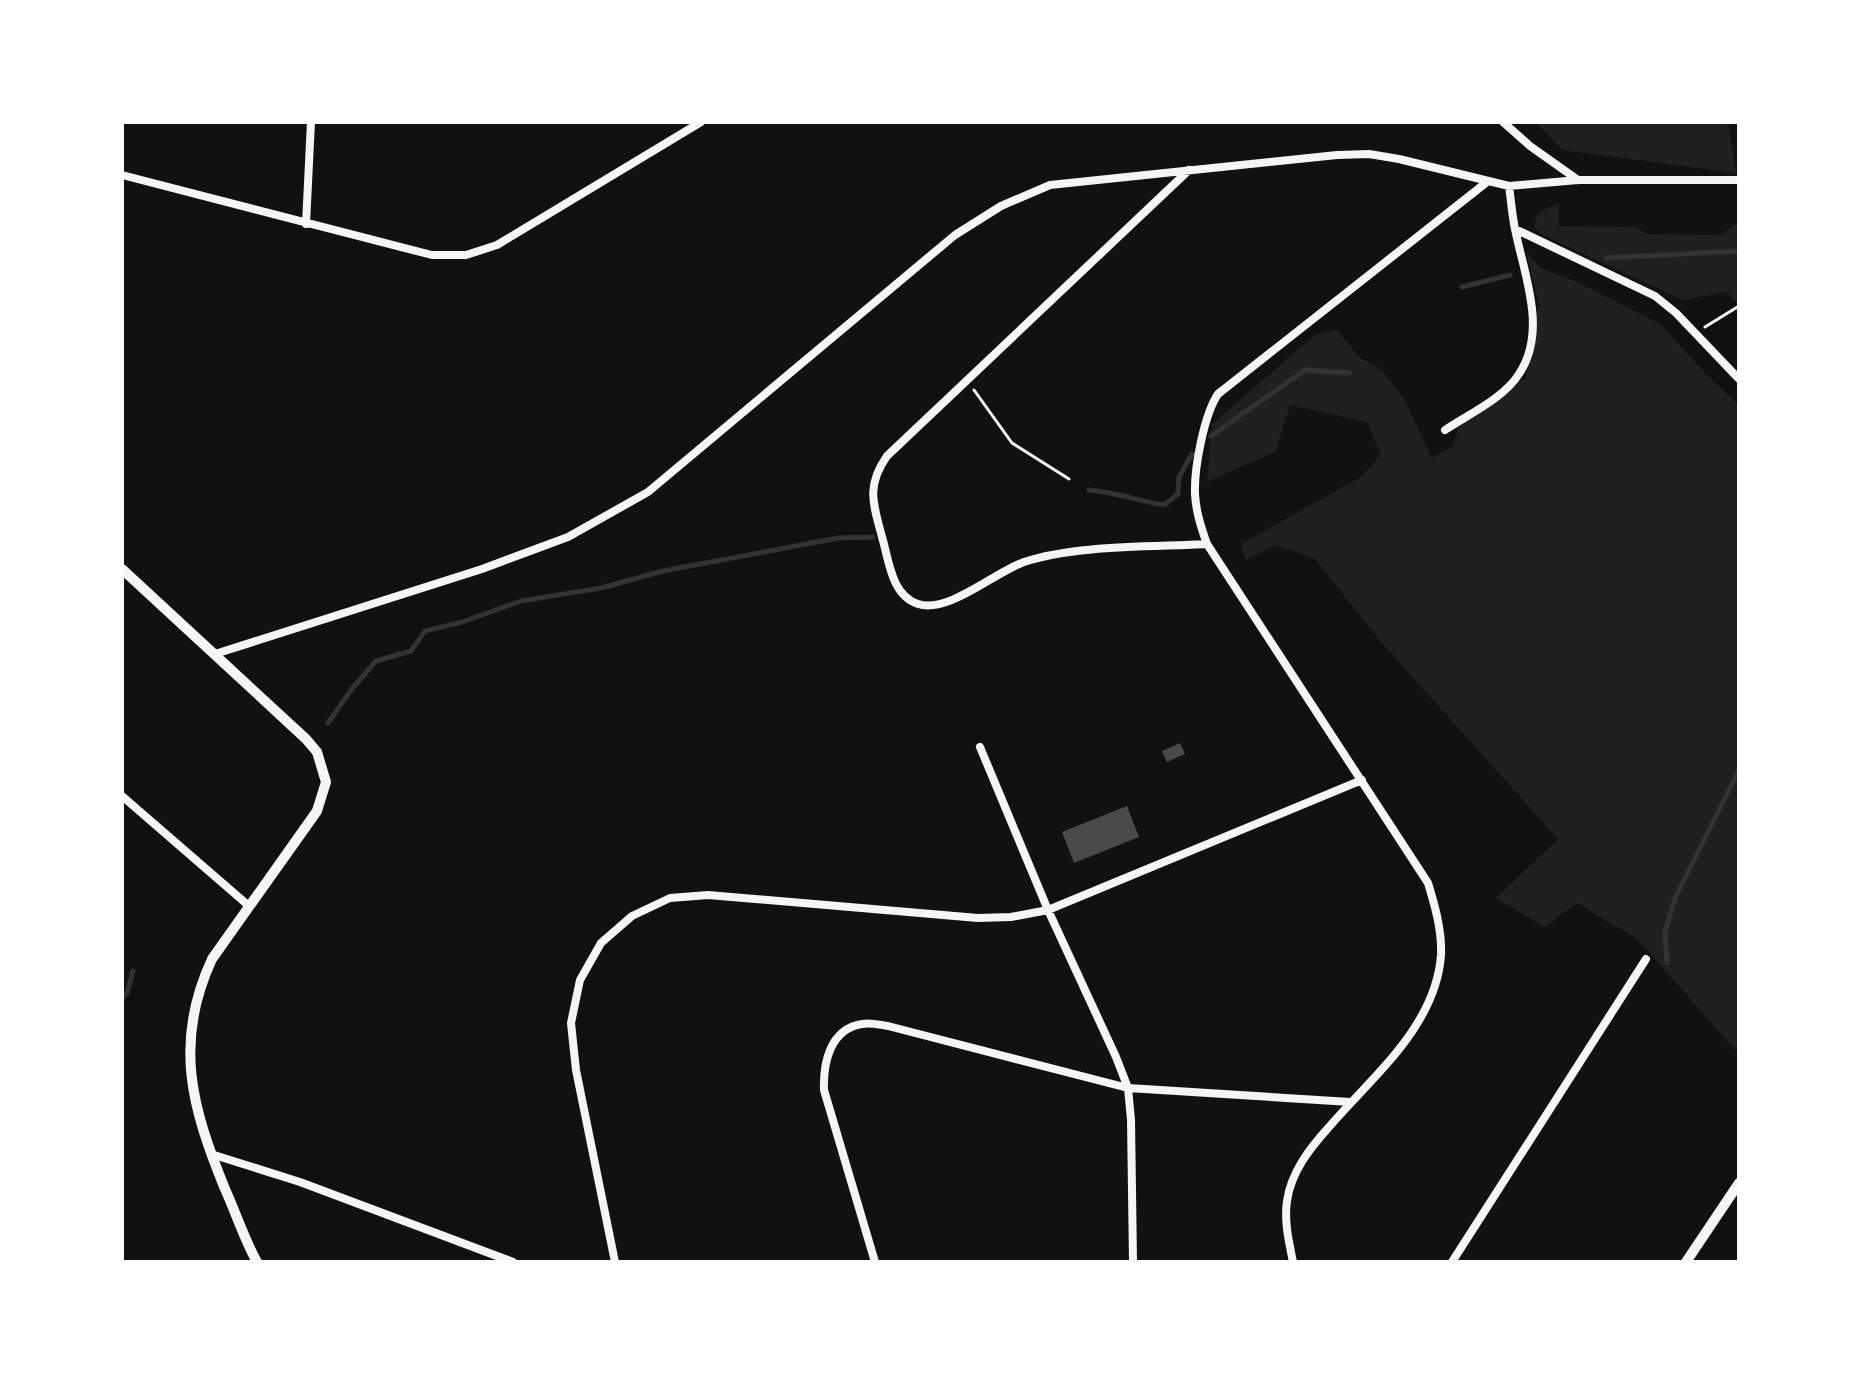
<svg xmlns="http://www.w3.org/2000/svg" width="1861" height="1384" font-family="Commissioner,sans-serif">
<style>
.green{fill:#202020}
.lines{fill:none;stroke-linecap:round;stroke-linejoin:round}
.stream{stroke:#333;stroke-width:5}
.building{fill:#4a4a4a}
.path{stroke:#f5f5f5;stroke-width:3}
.minor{stroke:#f5f5f5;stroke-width:8}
.tertiary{stroke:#f5f5f5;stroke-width:10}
</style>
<rect width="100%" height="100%" fill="#111"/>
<path class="green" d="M 1535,122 L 1728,122 L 1736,173 L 1562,150 Z
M 1559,203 L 1559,226 L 1636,227 L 1646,234 L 1721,235 L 1739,221 L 1739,305 L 1726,292 L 1682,300 L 1543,235 L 1534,226 L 1539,212 Z
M 1526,252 L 1541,268 L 1580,283 L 1660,324 L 1706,374 L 1739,405 L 1739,1054 L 1637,939 L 1577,903 L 1545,927 L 1496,898 L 1558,839 L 1382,643 L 1315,559 L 1276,545 L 1246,560 L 1241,544 L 1361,477 L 1381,454 L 1367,422 L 1290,405 L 1275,452 L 1207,482 L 1212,424 L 1316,334 L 1337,330 L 1359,357 L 1382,370 L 1404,399 L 1432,458 L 1453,446 L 1458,428 L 1526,377 L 1539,304 Z"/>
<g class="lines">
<path class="stream" d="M 1606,258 L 1739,251
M 1462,287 L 1510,275
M 1211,436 L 1305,370 L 1350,373
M 1089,490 C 1115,492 1138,501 1164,505 L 1178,494 L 1179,477 L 1192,454
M 328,723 L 351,690 L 376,661 L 411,651 L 425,631 L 462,622 L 521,601 L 601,588 L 663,571 L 838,538 L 873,537
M 1667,963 L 1665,932 L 1675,898 L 1739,770
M 122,999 L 127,993 L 133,971"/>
</g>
<path class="building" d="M 1180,743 L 1185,754 L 1167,762 L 1162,751 Z
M 1127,806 L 1139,837 L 1074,863 L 1062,832 Z"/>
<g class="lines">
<path class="path" d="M 1705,327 L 1739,306
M 974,390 L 1012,443 L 1069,479"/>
<path class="minor" d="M 1503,122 L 1530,146 L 1578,180
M 1189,170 L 887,456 C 866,486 873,503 882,537 C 889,560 891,595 918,604 C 948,614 995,572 1024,562 C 1073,545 1154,547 1207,544
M 122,175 L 432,255 L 466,255 L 497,245 L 701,122
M 306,224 L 311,122
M 1515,229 L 1655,296 L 1676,313 L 1739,379
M 1445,430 C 1469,414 1504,398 1519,374 C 1548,330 1524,275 1515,229 C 1512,215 1511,200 1509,186
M 215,654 L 482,569 L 568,537 L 648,492 L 955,235 L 1001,206 L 1050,185 L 1337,155 L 1369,154 L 1399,159 L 1509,186 L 1578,180 L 1739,180
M 980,747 L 1048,910 L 1116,1057 L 1128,1088 L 1131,1120 L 1133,1262
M 122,796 L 249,906
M 211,1154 L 300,1182 L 513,1262
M 615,1262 L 576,1070 L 571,1023 L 580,980 L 601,943 L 632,916 L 670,898 L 708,895 L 978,918 L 1011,917 L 1048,910 L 1362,780
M 875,1262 L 824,1090 C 823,1063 830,1029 862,1024 C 870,1022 880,1025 888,1026 L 1128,1088 L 1350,1102
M 1293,1262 C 1289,1242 1284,1222 1287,1201 C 1291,1172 1310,1148 1329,1127 C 1372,1077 1436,1026 1441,955 C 1442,930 1435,906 1428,883 L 1207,544 C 1201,527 1196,512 1195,494 C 1194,468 1204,415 1218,394 L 1487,182
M 1452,1262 L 1646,959"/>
<path class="tertiary" d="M 122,569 L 306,739 L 317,752 L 326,782 L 317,811 L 212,959 C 173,1043 192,1108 225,1189 C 236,1213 244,1239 257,1262
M 1686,1262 L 1739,1183"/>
</g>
<rect width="1861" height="1384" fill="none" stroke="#ffffff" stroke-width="248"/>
</svg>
